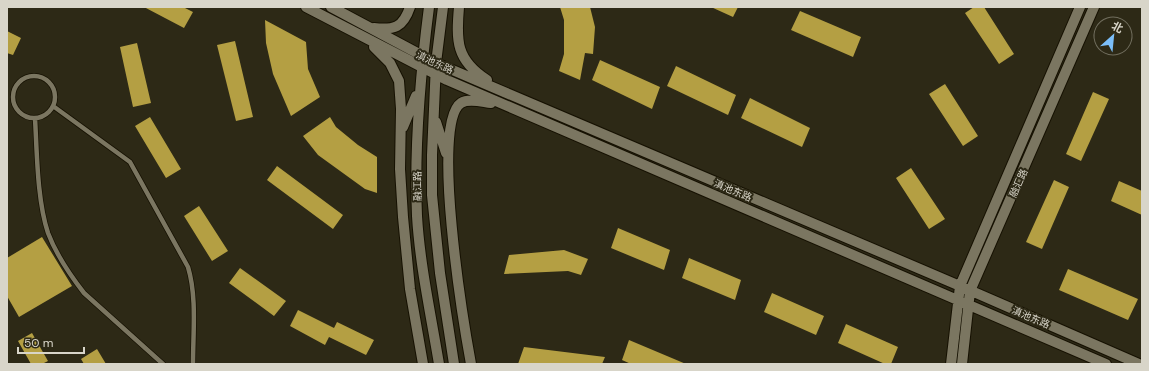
<svg xmlns="http://www.w3.org/2000/svg" width="1149" height="371" font-family="'DM Sans','Noto Sans SC',sans-serif">
<style>
.building{fill:#b49f43}
.lines{fill:none;stroke-linecap:round;stroke-linejoin:round}
.lane-casing{stroke:#161102;stroke-width:6}
.secondary-casing{stroke:#161102;stroke-width:12}
.lane{stroke:#7b7661;stroke-width:4.5}
.secondary{stroke:#7b7661;stroke-width:10}
.labels{text-anchor:middle;stroke-width:4;stroke-linejoin:round;paint-order:stroke}
.street-label{font-size:10px;fill:#d8d5c9;stroke:#2d2916}
</style>
<rect width="100%" height="100%" fill="#2d2916"/>
<path class="building" d="M 144,7 L 183,7 L 193,12 L 184,28 Z
M 560,7 L 590,7 L 595,27 L 593,54 L 585,53 L 580,80 L 559,71 L 564,54 L 564,20 Z
M 711,7 L 738,7 L 733,17 Z
M 974,7 L 984,7 L 1014,54 L 999,64 L 965,13 Z
M 800,11 L 861,37 L 853,57 L 791,30 Z
M 265,20 L 306,42 L 308,69 L 320,97 L 291,116 L 273,74 L 266,43 Z
M 7,31 L 21,38 L 13,55 L 7,53 Z
M 235,41 L 253,117 L 236,121 L 217,45 Z
M 137,43 L 151,103 L 133,107 L 120,47 Z
M 600,60 L 660,87 L 652,109 L 592,80 Z
M 676,66 L 736,95 L 728,115 L 667,86 Z
M 945,84 L 978,136 L 963,146 L 929,94 Z
M 1093,92 L 1109,99 L 1081,161 L 1066,154 Z
M 750,98 L 810,128 L 802,147 L 741,118 Z
M 150,117 L 181,169 L 166,178 L 135,126 Z
M 330,117 L 336,127 L 358,145 L 377,157 L 377,193 L 365,189 L 318,155 L 303,136 Z
M 277,166 L 343,215 L 333,229 L 267,180 Z
M 911,168 L 945,219 L 929,229 L 896,178 Z
M 1054,180 L 1069,187 L 1042,249 L 1026,242 Z
M 1119,181 L 1142,191 L 1142,215 L 1111,201 Z
M 199,206 L 228,251 L 212,261 L 184,216 Z
M 618,228 L 670,250 L 664,270 L 611,248 Z
M 42,237 L 72,286 L 19,317 L 7,296 L 7,258 Z
M 564,250 L 588,259 L 581,275 L 568,271 L 504,274 L 509,255 Z
M 689,258 L 741,280 L 735,300 L 682,278 Z
M 240,268 L 286,301 L 274,316 L 229,283 Z
M 1068,269 L 1138,299 L 1128,320 L 1059,290 Z
M 772,293 L 824,316 L 816,335 L 764,312 Z
M 298,310 L 334,328 L 337,322 L 374,340 L 366,355 L 329,337 L 325,345 L 290,326 Z
M 846,324 L 898,347 L 891,364 L 885,364 L 838,343 Z
M 32,333 L 48,361 L 42,364 L 31,364 L 18,341 Z
M 629,340 L 686,364 L 631,364 L 622,360 Z
M 524,347 L 605,357 L 602,364 L 518,364 Z
M 97,349 L 106,364 L 84,364 L 81,359 Z"/>
<g class="lines">
<g class="lane-casing">
<path id="lane" d="M13 97a21 21 0 1 1 42 0a21 21 0 1 1-42 0Z
M 53,106 L 130,162 L 188,267 C 197,297 193,332 193,364
M 35,118 C 37,152 37,200 48,233 C 56,254 70,275 84,293 L 163,364"/>
</g>
<g class="secondary-casing">
<path id="secondary" d="M 306,7 L 447,80 L 1106,364
M 331,7 L 436,63 L 960,286 L 1139,364
M 429,7 C 420,77 414,146 417,216 C 420,266 431,315 439,364
M 443,7 L 436,63 L 432,155 L 432,195 L 440,273 L 454,364
M 459,7 C 456,41 456,60 487,80
M 374,28 C 394,30 403,28 410,7
M 374,47 L 390,63 L 399,81 L 401,109 L 400,169 L 403,217 L 410,289 L 423,364
M 436,122 L 446,153
M 403,127 L 416,96
M 471,364 C 464,326 430,123 461,103 C 469,98 482,102 491,103
M 951,364 L 960,286 L 1080,7
M 962,364 L 970,291 L 1094,7"/>
</g>
<use href="#lane" class="lane"/>
<use href="#secondary" class="secondary"/>
</g>
<g class="labels">
<g class="street-label">
<text transform="translate(435 62) rotate(25)" y="4">滇池东路</text>
<text transform="translate(1018 183) rotate(-66)" y="4">融汇路</text>
<text transform="translate(417 186) rotate(-91)" y="4">融江路</text>
<text transform="translate(733 190) rotate(23)" y="4">滇池东路</text>
<text transform="translate(1031 317) rotate(23)" y="4">滇池东路</text>
</g>
</g>
<rect width="1149" height="371" fill="none" stroke="#d8d5c9" stroke-width="16"/>
<g transform="translate(1113 36) rotate(27)"><circle r="19" fill="#2d2916" stroke="#716e5e"/>
<path d="M0-3L7 15L0 10L-7 15Z" fill="#7bbef9"/>
<text y="-6" font-size="11" font-weight="bold" text-anchor="middle" fill="#d8d5c9">北</text>
</g>
<path d="M18 347v6h66v-6" fill="none" stroke="#d8d5c9" stroke-width="2"/>
<text x="24" y="347" font-size="12" fill="#d8d5c9" stroke="#2d2916" stroke-width="3" paint-order="stroke">50 m</text>
</svg>
